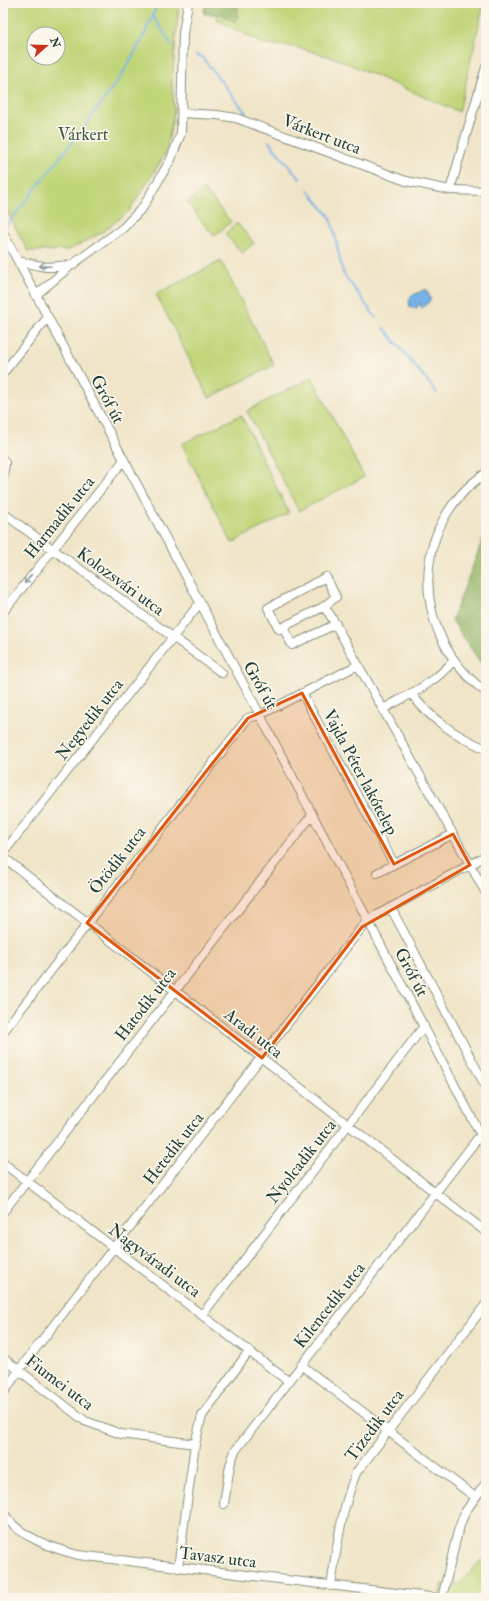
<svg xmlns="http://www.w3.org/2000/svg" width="489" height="1601" font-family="'IM FELL Double Pica',serif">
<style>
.green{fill:#c1d579;stroke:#708956;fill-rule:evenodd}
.forest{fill:#98b669;stroke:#5c7a4e}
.water{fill:#76b2e7;stroke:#4a788e}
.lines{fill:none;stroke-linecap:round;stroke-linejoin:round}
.stream{stroke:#76b2e7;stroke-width:2}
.minor-casing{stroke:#88917e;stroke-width:10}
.minor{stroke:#fff;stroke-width:8}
.oneway{stroke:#8f9e9a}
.marked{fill:#de580e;fill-opacity:0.2;stroke:#de580e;stroke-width:3;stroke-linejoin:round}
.labels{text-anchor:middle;stroke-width:3.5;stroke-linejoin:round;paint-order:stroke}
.park-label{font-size:17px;fill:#3f5b42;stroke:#fbf7ec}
.street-label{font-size:17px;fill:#1f3d34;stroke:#fbf7ec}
</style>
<rect width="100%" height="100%" fill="#fbf7ec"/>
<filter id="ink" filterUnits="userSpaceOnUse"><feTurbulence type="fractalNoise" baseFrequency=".025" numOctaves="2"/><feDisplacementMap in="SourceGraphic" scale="8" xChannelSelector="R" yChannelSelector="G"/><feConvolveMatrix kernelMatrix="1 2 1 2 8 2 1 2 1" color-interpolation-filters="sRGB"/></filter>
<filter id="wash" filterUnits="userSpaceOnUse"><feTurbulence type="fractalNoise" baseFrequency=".012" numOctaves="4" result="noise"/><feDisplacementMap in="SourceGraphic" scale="16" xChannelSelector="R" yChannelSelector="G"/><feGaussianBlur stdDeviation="0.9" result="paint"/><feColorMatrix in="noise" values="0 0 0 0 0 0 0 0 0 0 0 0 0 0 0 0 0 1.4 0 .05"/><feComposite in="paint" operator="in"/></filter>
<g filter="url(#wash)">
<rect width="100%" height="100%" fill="#f0e5c8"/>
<path class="green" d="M 3,3 L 179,3 L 172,82 L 174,112 L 166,153 L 129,211 L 101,233 L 69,250 L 28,251 L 3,204 ZM 34,34 L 58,34 L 58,58 L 34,58 Z
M 219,3 L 484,3 L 459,112 L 335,58 L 295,47 L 264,44 L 217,20 Z
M 204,189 L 231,222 L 214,236 L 187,203 Z
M 237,223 L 254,243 L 242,253 L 225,234 Z
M 221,261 L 274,365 L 209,398 L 156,294 Z
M 312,377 L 364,477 L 299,511 L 247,411 Z
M 241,415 L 289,513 L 232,543 L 182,444 Z
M 486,1555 L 486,1598 L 439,1598 L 441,1584 L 458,1585 Z"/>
<path class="forest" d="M 205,3 L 238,3 L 237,19 L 234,22 L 222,14 L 204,14 Z
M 486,531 L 486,662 L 480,662 L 452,620 Z"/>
<path class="water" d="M 426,289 L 431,300 L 422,308 L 419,303 L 417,308 L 410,308 L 409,301 L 411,296 Z"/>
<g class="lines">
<path class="stream" d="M 153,16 L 173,47
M 196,55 L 202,57 L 246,113
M 269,142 L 300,179
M 308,190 L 331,218 L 343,273 L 376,318
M 3,230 L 82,130 L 123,73 L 142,40 L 158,3
M 384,328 L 437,393"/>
</g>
</g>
<g filter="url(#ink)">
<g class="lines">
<g class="minor-casing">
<path id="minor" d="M 182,113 L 217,115 L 236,118 L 406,181 L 450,190 L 486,191
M 450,190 L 486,67
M 3,233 L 260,715 L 486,1145
M 18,261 L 46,267 L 73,265
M 36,295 L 73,264 L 123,228 L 143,207 L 171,159 L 181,133 L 183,33 L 188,3
M 3,373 L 48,317
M 3,460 L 5,463 L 3,477
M 486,473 C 407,526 411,637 486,692
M 3,513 L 222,673
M 326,577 L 336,597 L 323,607 L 279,629 L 268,608 Z
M 323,607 L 329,613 L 486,893
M 3,612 L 124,460
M 283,627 L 292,645 L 336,624
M 302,693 L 394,864
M 411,693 C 430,720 457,736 486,749
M 383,709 C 410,694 434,684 454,660
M 3,853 L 199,604
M 3,857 L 486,1232
M 377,873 L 453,834
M 391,908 L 486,1087
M 3,1032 L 248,718 L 260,715 L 358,665
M 3,1163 L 288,1381
M 3,1212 L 312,815
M 202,1315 L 424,1026
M 3,1358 L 85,1421 L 121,1434 L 195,1444
M 301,1365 L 475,1497
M 3,1394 L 19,1370 L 362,927 L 368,920 L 486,856
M 224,1504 L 230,1465 L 235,1451 L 481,1134
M 3,1511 C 13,1535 55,1549 78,1555 L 438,1598
M 178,1568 L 195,1444 L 202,1416 L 249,1351
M 331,1586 C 337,1546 341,1511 356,1473 L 486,1304
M 442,1598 L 458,1531 L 465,1512 L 486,1483"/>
</g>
<use href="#minor" class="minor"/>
</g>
<defs><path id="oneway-shaft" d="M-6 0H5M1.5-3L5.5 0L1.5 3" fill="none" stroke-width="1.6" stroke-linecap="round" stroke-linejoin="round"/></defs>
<g class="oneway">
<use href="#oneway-shaft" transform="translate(45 266) rotate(-178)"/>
<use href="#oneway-shaft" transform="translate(28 579) rotate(128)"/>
</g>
</g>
<path class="marked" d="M 302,693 L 394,864 L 453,834 L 470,865 L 362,927 L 262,1058 L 87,923 L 248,718 Z"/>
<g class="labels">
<g class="park-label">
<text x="83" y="140">Várkert</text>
</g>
<g class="street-label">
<text transform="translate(322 134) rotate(21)" y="6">Várkert utca</text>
<text transform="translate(108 399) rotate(62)" y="6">Gróf út</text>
<text transform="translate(59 517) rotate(-51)" y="6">Harmadik utca</text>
<text transform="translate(121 581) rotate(36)" y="6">Kolozsvári utca</text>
<text transform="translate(261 685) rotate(61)" y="6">Gróf út</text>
<text transform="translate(89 719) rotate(-52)" y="6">Negyedik utca</text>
<text transform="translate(361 772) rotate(62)" y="6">Vajda Péter lakótelep</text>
<text transform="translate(117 860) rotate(-52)" y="6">Ötödik utca</text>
<text transform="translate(412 972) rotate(62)" y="6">Gróf út</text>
<text transform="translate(145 1004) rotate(-52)" y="6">Hatodik utca</text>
<text transform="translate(254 1033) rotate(38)" y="6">Aradi utca</text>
<text transform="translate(173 1148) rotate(-52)" y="6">Hetedik utca</text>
<text transform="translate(301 1161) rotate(-52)" y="6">Nyolcadik utca</text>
<text transform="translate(155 1260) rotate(37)" y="6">Nagyváradi utca</text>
<text transform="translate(329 1305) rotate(-52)" y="6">Kilencedik utca</text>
<text transform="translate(60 1382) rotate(37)" y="6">Fiumei utca</text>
<text transform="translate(374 1425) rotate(-53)" y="6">Tizedik utca</text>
<text transform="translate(218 1557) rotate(7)" y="6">Tavasz utca</text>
</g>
</g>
<rect width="489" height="1601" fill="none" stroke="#fbf7ec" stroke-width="16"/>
<g transform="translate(46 46) rotate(70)"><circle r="19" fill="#fbf7ec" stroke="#a3ada2"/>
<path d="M0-3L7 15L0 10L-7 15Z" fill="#c8321e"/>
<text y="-6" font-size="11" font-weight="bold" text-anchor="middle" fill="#1f3d34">N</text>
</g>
</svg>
